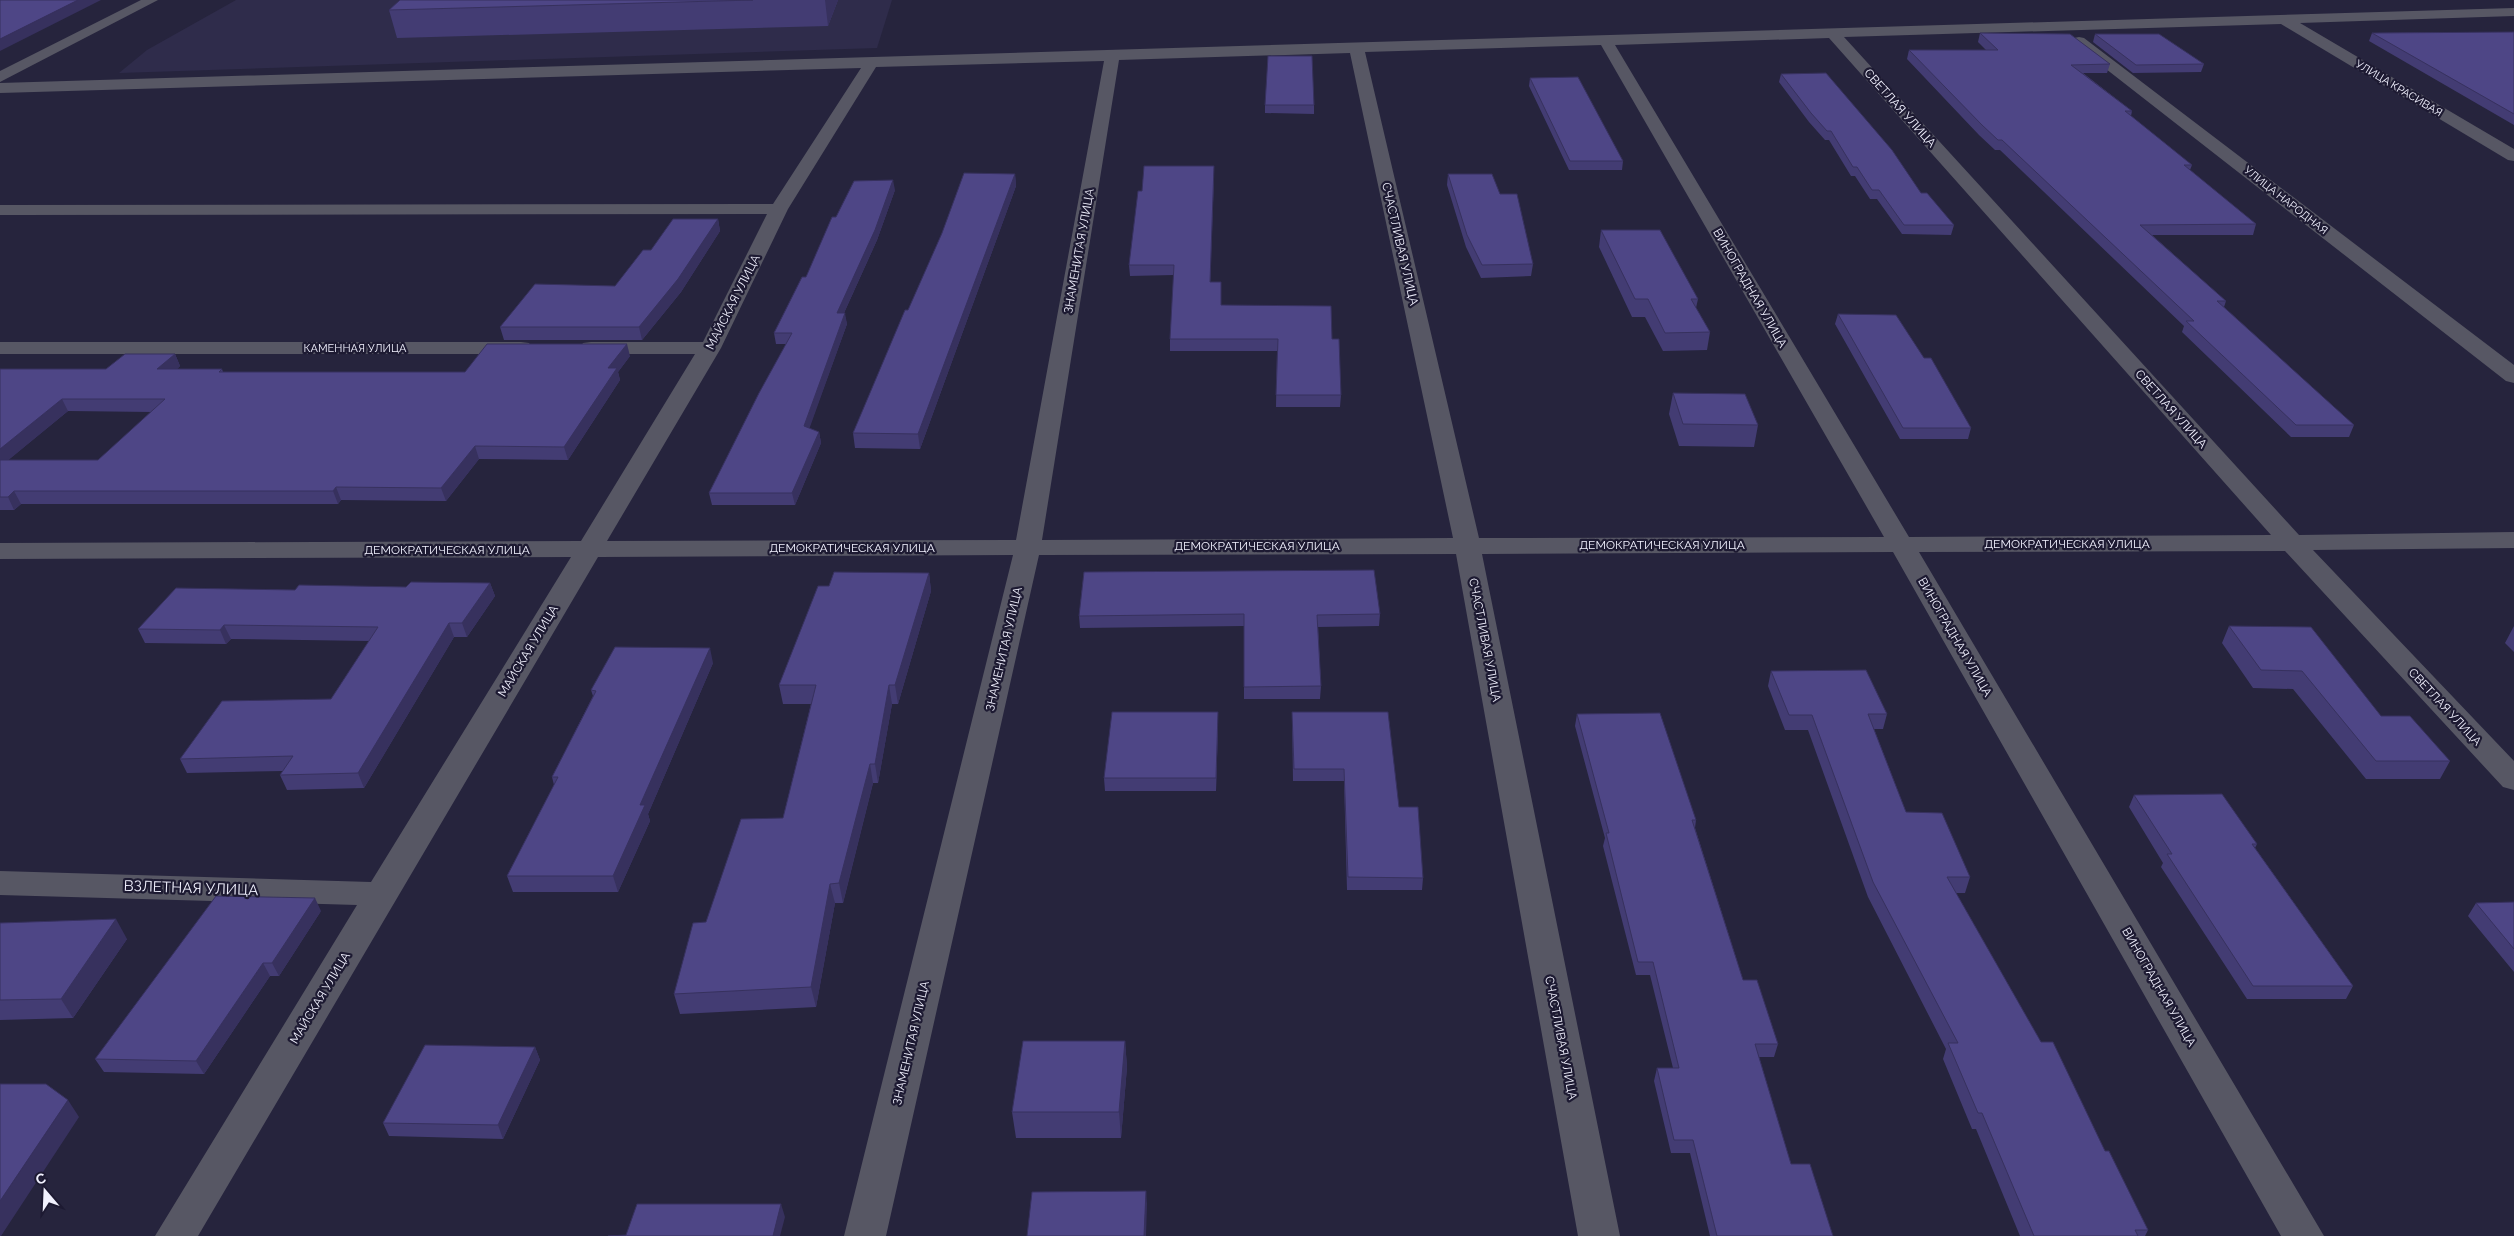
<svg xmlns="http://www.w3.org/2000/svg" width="2514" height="1236" font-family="Raleway,sans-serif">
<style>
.built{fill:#2f2c4b}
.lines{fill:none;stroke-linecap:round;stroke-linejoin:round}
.street{fill:#575764;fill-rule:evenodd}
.wall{fill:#433c73;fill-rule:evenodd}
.shaded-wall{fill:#37315e}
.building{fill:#4e4686;stroke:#37315e}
.labels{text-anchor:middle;stroke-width:4.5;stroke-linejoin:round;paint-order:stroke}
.far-street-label{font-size:11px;fill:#f1f1fe;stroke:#1d1a32}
.street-label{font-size:12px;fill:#f1f1fe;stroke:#1d1a32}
.near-street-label{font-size:15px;fill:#f1f1fe;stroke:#1d1a32}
</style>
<rect width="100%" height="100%" fill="#26243d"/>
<path class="built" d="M 236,0 L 892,0 L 877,48 L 119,73 L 147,50 Z"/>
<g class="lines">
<path class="street" d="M 141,0 L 158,0 L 0,82 L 0,71 Z
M 2514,8 L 2514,16 L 2300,23 L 2514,149 L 2514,161 L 2508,160 L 2281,24 L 1844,37 L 2299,535 L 2514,532 L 2514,548 L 2313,550 L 2514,761 L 2514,790 L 2503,787 L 2285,551 L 1919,552 L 2324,1236 L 2281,1236 L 1893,552 L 1482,554 L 1620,1236 L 1578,1236 L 1456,554 L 1039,555 L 886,1236 L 844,1236 L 1013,555 L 598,557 L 198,1236 L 155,1236 L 357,905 L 0,895 L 0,871 L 371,882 L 571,557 L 0,559 L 0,543 L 581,541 L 695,354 L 591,354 L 583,353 L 580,348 L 583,343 L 591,342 L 703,342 L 767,214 L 0,215 L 0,205 L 773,204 L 861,68 L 0,93 L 0,83 ZM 1829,38 L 2271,535 L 1909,537 L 1615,45 ZM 1601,45 L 1884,537 L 1479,538 L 1365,52 ZM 1350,53 L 1453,538 L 1042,540 L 1119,60 ZM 1104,61 L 1016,540 L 607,541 L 721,348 L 788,209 L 876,67 Z
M 2079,37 L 2084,38 L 2514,365 L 2514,383 L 2506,381 L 2074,44 L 2072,41 L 2074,38 Z
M 0,342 L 521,342 L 529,343 L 532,348 L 529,353 L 521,354 L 0,354 Z"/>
</g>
<path class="wall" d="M 400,0 L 838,0 L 828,26 L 397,38 L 389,10 Z
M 2514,32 L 2514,125 L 2369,41 L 2372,33 Z
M 1980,33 L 2110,64 L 2107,73 L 2083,73 L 2132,111 L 2131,116 L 2192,165 L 2190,170 L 2256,224 L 2253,235 L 2152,235 L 2226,301 L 2224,307 L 2354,425 L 2349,437 L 2291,437 L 2182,332 L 2184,326 L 2000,150 L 1995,150 L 1979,135 L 1907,59 L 1909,50 L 1986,50 L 1978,42 Z
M 2095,34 L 2204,64 L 2201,72 L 2133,73 L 2093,42 Z
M 1781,74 L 1921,193 L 1954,225 L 1951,235 L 1902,234 L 1877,199 L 1870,199 L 1855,176 L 1851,176 L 1829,140 L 1825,140 L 1809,122 L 1779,82 Z
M 1530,78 L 1623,161 L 1622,170 L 1569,170 L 1529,86 Z
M 1265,105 L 1314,105 L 1314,114 L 1265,113 Z
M 1015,174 L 1016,186 L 920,449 L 855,448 L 853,433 L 908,310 Z
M 1448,174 L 1500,194 L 1533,264 L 1531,276 L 1481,278 L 1466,247 L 1447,185 Z
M 1214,176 L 1210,282 L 1221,305 L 1332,339 L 1341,395 L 1340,407 L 1276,407 L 1277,351 L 1170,351 L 1170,339 L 1174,275 L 1130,276 L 1129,265 L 1142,191 Z
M 895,190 L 877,240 L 844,313 L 847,324 L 809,428 L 819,432 L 821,443 L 795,505 L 712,505 L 709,493 L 786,344 L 776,344 L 774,333 L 806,277 L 836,217 Z
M 718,219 L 720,231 L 681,292 L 642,340 L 504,340 L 500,327 L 615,286 L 651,250 Z
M 1601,230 L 1698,299 L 1696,308 L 1710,332 L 1707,350 L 1663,351 L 1645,317 L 1632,317 L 1599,247 Z
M 1838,314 L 1924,358 L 1971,428 L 1968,439 L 1900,439 L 1835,324 Z
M 175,354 L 180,366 L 177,369 L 222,369 L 223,372 L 465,372 L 630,356 L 618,372 L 620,380 L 568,460 L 479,459 L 446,501 L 341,500 L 338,504 L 21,504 L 14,510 L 0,510 L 0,369 L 106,369 ZM 68,411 L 152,412 L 98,460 L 8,460 Z
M 1673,393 L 1758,425 L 1754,447 L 1679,446 L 1669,414 Z
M 1084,572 L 1380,614 L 1379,626 L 1318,627 L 1321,686 L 1320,699 L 1244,699 L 1244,626 L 1080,628 L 1079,616 Z
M 929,573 L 931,591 L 898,704 L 892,704 L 878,783 L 873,783 L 843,903 L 835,903 L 816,1007 L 680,1014 L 674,994 L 706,922 L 783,818 L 811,704 L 783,704 L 779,685 L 829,586 Z
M 490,583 L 495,596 L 467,637 L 454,637 L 364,788 L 287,790 L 280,775 L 283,771 L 187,773 L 180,759 L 331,699 L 369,641 L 231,639 L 226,644 L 145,643 L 138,629 L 295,590 L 406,587 Z
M 2229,626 L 2381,716 L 2450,761 L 2440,779 L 2366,779 L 2293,689 L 2253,688 L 2222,643 Z
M 2514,626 L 2514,652 L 2505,643 Z
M 713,663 L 648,814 L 650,821 L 618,892 L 513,892 L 507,876 L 554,785 L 552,777 L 593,696 L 591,690 Z
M 1771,671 L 1887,714 L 1883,729 L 1874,729 L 1906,812 L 1970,877 L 1965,893 L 1956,893 L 2041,1042 L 2105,1151 L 2148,1230 L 2145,1236 L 2020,1236 L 1976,1129 L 1972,1129 L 1943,1059 L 1946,1049 L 1868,897 L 1808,730 L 1785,730 L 1768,686 Z
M 1292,712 L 1399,807 L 1423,878 L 1422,890 L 1347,890 L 1344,781 L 1293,781 Z
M 1577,714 L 1696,820 L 1695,828 L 1743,980 L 1778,1044 L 1774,1057 L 1759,1057 L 1791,1164 L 1833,1236 L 1710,1236 L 1690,1153 L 1671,1153 L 1654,1081 L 1657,1068 L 1673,1068 L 1650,975 L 1636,975 L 1603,846 L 1605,838 L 1575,726 Z
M 1218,725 L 1216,791 L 1105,791 L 1104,778 Z
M 2134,795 L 2257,844 L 2255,848 L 2353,986 L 2346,999 L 2247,999 L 2161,867 L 2163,863 L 2129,807 Z
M 2514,902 L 2514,972 L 2468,916 L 2476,903 Z
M 321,911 L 279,976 L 270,976 L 204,1074 L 104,1072 L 95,1059 Z
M 0,923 L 127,939 L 73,1018 L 0,1020 Z
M 1125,1041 L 1127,1067 L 1121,1138 L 1016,1138 L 1012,1112 Z
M 535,1047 L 540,1060 L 503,1139 L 389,1136 L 383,1123 Z"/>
<path class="shaded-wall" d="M 78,0 L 101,0 L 0,51 L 0,39 Z
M 825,0 L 838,0 L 828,26 Z
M 1214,166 L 1214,176 L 1210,293 L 1210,282 Z
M 1015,174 L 1016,186 L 920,449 L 918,434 Z
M 893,180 L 895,190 L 877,240 L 839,324 L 837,313 Z
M 718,219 L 720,231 L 681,292 L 642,340 L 639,327 Z
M 845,313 L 847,324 L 806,438 L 804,426 Z
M 627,344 L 630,356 L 618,372 L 620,380 L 568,460 L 564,447 L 608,368 Z
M 175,354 L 180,366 L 163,381 L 157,369 Z
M 62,399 L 68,411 L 0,467 L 0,449 Z
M 819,432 L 821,443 L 795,505 L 792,493 Z
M 475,446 L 479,459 L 446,501 L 441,488 Z
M 336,487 L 341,500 L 338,504 L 333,491 Z
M 14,491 L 21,504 L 14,510 L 8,497 Z
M 929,573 L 931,591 L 898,704 L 895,685 Z
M 490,583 L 495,596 L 467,637 L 462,623 Z
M 449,623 L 454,637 L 364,788 L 358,773 Z
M 224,625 L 231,639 L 226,644 L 220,630 Z
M 710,648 L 713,663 L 648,814 L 650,821 L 618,892 L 613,876 L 640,805 Z
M 889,685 L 892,704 L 878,783 L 875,764 Z
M 1218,712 L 1218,725 L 1216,791 L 1216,778 Z
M 870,764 L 873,783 L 843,903 L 839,883 Z
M 830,884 L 835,903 L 816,1007 L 811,987 Z
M 315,898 L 321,911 L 279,976 L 272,963 Z
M 116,919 L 127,939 L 73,1018 L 61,999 Z
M 263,963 L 270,976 L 204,1074 L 196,1061 Z
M 1125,1041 L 1127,1067 L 1121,1138 L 1119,1112 Z
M 535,1047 L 540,1060 L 503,1139 L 498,1125 Z
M 68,1100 L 79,1117 L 1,1236 L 0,1236 L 0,1201 Z
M 1146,1191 L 1147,1204 L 1146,1236 L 1144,1236 Z
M 781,1204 L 785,1217 L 780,1236 L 773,1236 Z"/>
<path class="building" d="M 0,0 L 78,0 L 0,39 Z
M 400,0 L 753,0 L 389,10 Z
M 2514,32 L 2514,114 L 2372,33 Z
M 1980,33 L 2070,34 L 2110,64 L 2071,65 L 2132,111 L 2125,111 L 2192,165 L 2184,165 L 2256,224 L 2140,225 L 2226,301 L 2217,301 L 2354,425 L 2296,425 L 2186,321 L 2194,321 L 2002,140 L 1998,140 L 1982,125 L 1909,50 L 1998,50 Z
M 2095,34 L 2159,34 L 2204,64 L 2136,65 Z
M 1268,56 L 1312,56 L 1314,105 L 1265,105 Z
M 1826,73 L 1892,150 L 1921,193 L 1927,193 L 1954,225 L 1904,225 L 1879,190 L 1872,190 L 1857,167 L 1853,167 L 1831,131 L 1827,131 L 1811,113 L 1781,74 Z
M 1578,77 L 1623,161 L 1570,161 L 1530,78 Z
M 1144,166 L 1214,166 L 1210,282 L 1221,282 L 1221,305 L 1331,306 L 1332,339 L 1339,339 L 1341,395 L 1276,395 L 1278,339 L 1170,339 L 1174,265 L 1129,265 L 1138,191 L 1142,191 Z
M 964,173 L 1015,174 L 918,434 L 853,433 L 905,310 L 908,310 L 942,233 Z
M 1448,174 L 1492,174 L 1500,194 L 1517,194 L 1533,264 L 1482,265 L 1467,235 Z
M 893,180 L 875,230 L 837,313 L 845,313 L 804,426 L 819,432 L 792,493 L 709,493 L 759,393 L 792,333 L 774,333 L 802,277 L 806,277 L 832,217 L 836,217 L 854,181 Z
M 673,219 L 718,219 L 678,279 L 639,327 L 500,327 L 535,284 L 615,286 L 643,250 L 651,250 Z
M 1601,230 L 1660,230 L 1698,299 L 1691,299 L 1710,332 L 1665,333 L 1648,299 L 1635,299 Z
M 1838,314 L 1896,315 L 1924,358 L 1931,358 L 1971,428 L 1903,428 Z
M 487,344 L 627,344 L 608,368 L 617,368 L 564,447 L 475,446 L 441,488 L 336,487 L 333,491 L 14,491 L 8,497 L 0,497 L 0,460 L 98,460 L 165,399 L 62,399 L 0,449 L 0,369 L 106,369 L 125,354 L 175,354 L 157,369 L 222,369 L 219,372 L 465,372 Z
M 1673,393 L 1745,394 L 1758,425 L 1683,424 Z
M 1374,570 L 1380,614 L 1317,615 L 1321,686 L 1244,687 L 1244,614 L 1079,616 L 1084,572 Z
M 834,572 L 929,573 L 895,685 L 889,685 L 875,764 L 870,764 L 839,883 L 830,884 L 811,987 L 674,994 L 693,923 L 706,922 L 741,819 L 783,818 L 816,685 L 779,685 L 818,586 L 829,586 Z
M 411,582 L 490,583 L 462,623 L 449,623 L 358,773 L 280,775 L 293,756 L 180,759 L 222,701 L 331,699 L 378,627 L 224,625 L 220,630 L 138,629 L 176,588 L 295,590 L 299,585 L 406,587 Z
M 2229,626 L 2311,627 L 2381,716 L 2410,716 L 2450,761 L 2376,761 L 2302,671 L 2261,670 Z
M 615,647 L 710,648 L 640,805 L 645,805 L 613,876 L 507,876 L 558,777 L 552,777 L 596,691 L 591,690 Z
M 1866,670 L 1887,714 L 1868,714 L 1906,812 L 1942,813 L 1970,877 L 1947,877 L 2041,1042 L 2053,1042 L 2105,1151 L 2109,1151 L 2148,1230 L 2135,1230 L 2138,1236 L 2034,1236 L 1982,1113 L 1978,1113 L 1948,1043 L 1958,1043 L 1873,882 L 1812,715 L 1789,715 L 1771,671 Z
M 1112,712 L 1218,712 L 1216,778 L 1104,778 Z
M 1292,712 L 1388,712 L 1399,807 L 1418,807 L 1423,878 L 1348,877 L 1344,769 L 1294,769 Z
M 1660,713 L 1696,820 L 1692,820 L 1743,980 L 1757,980 L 1778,1044 L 1755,1044 L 1791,1164 L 1810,1164 L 1833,1236 L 1717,1236 L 1693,1140 L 1674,1140 L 1657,1068 L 1679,1068 L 1653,962 L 1638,962 L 1606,833 L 1609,833 L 1577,714 Z
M 2222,794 L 2257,844 L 2252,844 L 2353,986 L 2253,986 L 2167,854 L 2172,854 L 2134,795 Z
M 216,896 L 315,898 L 272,963 L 263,963 L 196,1061 L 95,1059 Z
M 2514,902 L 2514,949 L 2476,903 Z
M 116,919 L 61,999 L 0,1000 L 0,923 Z
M 1023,1041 L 1125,1041 L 1119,1112 L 1012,1112 Z
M 425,1045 L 535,1047 L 498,1125 L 383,1123 Z
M 0,1084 L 46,1084 L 68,1100 L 0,1201 Z
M 1146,1191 L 1144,1236 L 1027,1236 L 1032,1192 Z
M 637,1204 L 781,1204 L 773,1236 L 608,1236 L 626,1235 Z"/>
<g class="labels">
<g class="far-street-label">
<text transform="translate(2399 88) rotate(31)" y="4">УЛИЦА КРАСИВАЯ</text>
<text transform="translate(2286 200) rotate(38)" y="4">УЛИЦА НАРОДНАЯ</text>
<text x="355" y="352">КАМЕННАЯ УЛИЦА</text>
</g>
<g class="street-label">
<text transform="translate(1900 108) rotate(48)" y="4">СВЕТЛАЯ УЛИЦА</text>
<text transform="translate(1400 244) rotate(77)" y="4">СЧАСТЛИВАЯ УЛИЦА</text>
<text transform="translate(1079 251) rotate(-80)" y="4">ЗНАМЕНИТАЯ УЛИЦА</text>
<text transform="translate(1750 288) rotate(60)" y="4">ВИНОГРАДНАЯ УЛИЦА</text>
<text transform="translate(733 302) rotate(-63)" y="4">МАЙСКАЯ УЛИЦА</text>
<text transform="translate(2171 409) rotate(48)" y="4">СВЕТЛАЯ УЛИЦА</text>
<text x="2067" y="548">ДЕМОКРАТИЧЕСКАЯ УЛИЦА</text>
<text x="1662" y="549">ДЕМОКРАТИЧЕСКАЯ УЛИЦА</text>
<text x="1257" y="550">ДЕМОКРАТИЧЕСКАЯ УЛИЦА</text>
<text x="852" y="552">ДЕМОКРАТИЧЕСКАЯ УЛИЦА</text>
<text x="447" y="554">ДЕМОКРАТИЧЕСКАЯ УЛИЦА</text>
<text transform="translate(1955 637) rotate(60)" y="4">ВИНОГРАДНАЯ УЛИЦА</text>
<text transform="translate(1485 640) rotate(79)" y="4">СЧАСТЛИВАЯ УЛИЦА</text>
<text transform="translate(1004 649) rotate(-77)" y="4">ЗНАМЕНИТАЯ УЛИЦА</text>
<text transform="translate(528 651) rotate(-59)" y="4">МАЙСКАЯ УЛИЦА</text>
<text transform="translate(2445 707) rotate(47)" y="4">СВЕТЛАЯ УЛИЦА</text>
<text transform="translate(2159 987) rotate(60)" y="4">ВИНОГРАДНАЯ УЛИЦА</text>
<text transform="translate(320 998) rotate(-59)" y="4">МАЙСКАЯ УЛИЦА</text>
<text transform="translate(1561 1038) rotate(79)" y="4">СЧАСТЛИВАЯ УЛИЦА</text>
<text transform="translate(911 1043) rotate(-77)" y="4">ЗНАМЕНИТАЯ УЛИЦА</text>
</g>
<g class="near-street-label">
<text transform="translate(191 888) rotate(2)" y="5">ВЗЛЕТНАЯ УЛИЦА</text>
</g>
</g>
<g transform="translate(45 1191) rotate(341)" stroke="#1d1a32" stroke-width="4" paint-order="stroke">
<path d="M0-4L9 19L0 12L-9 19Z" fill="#f1f1fe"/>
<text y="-8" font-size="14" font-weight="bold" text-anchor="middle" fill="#f1f1fe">С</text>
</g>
</svg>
